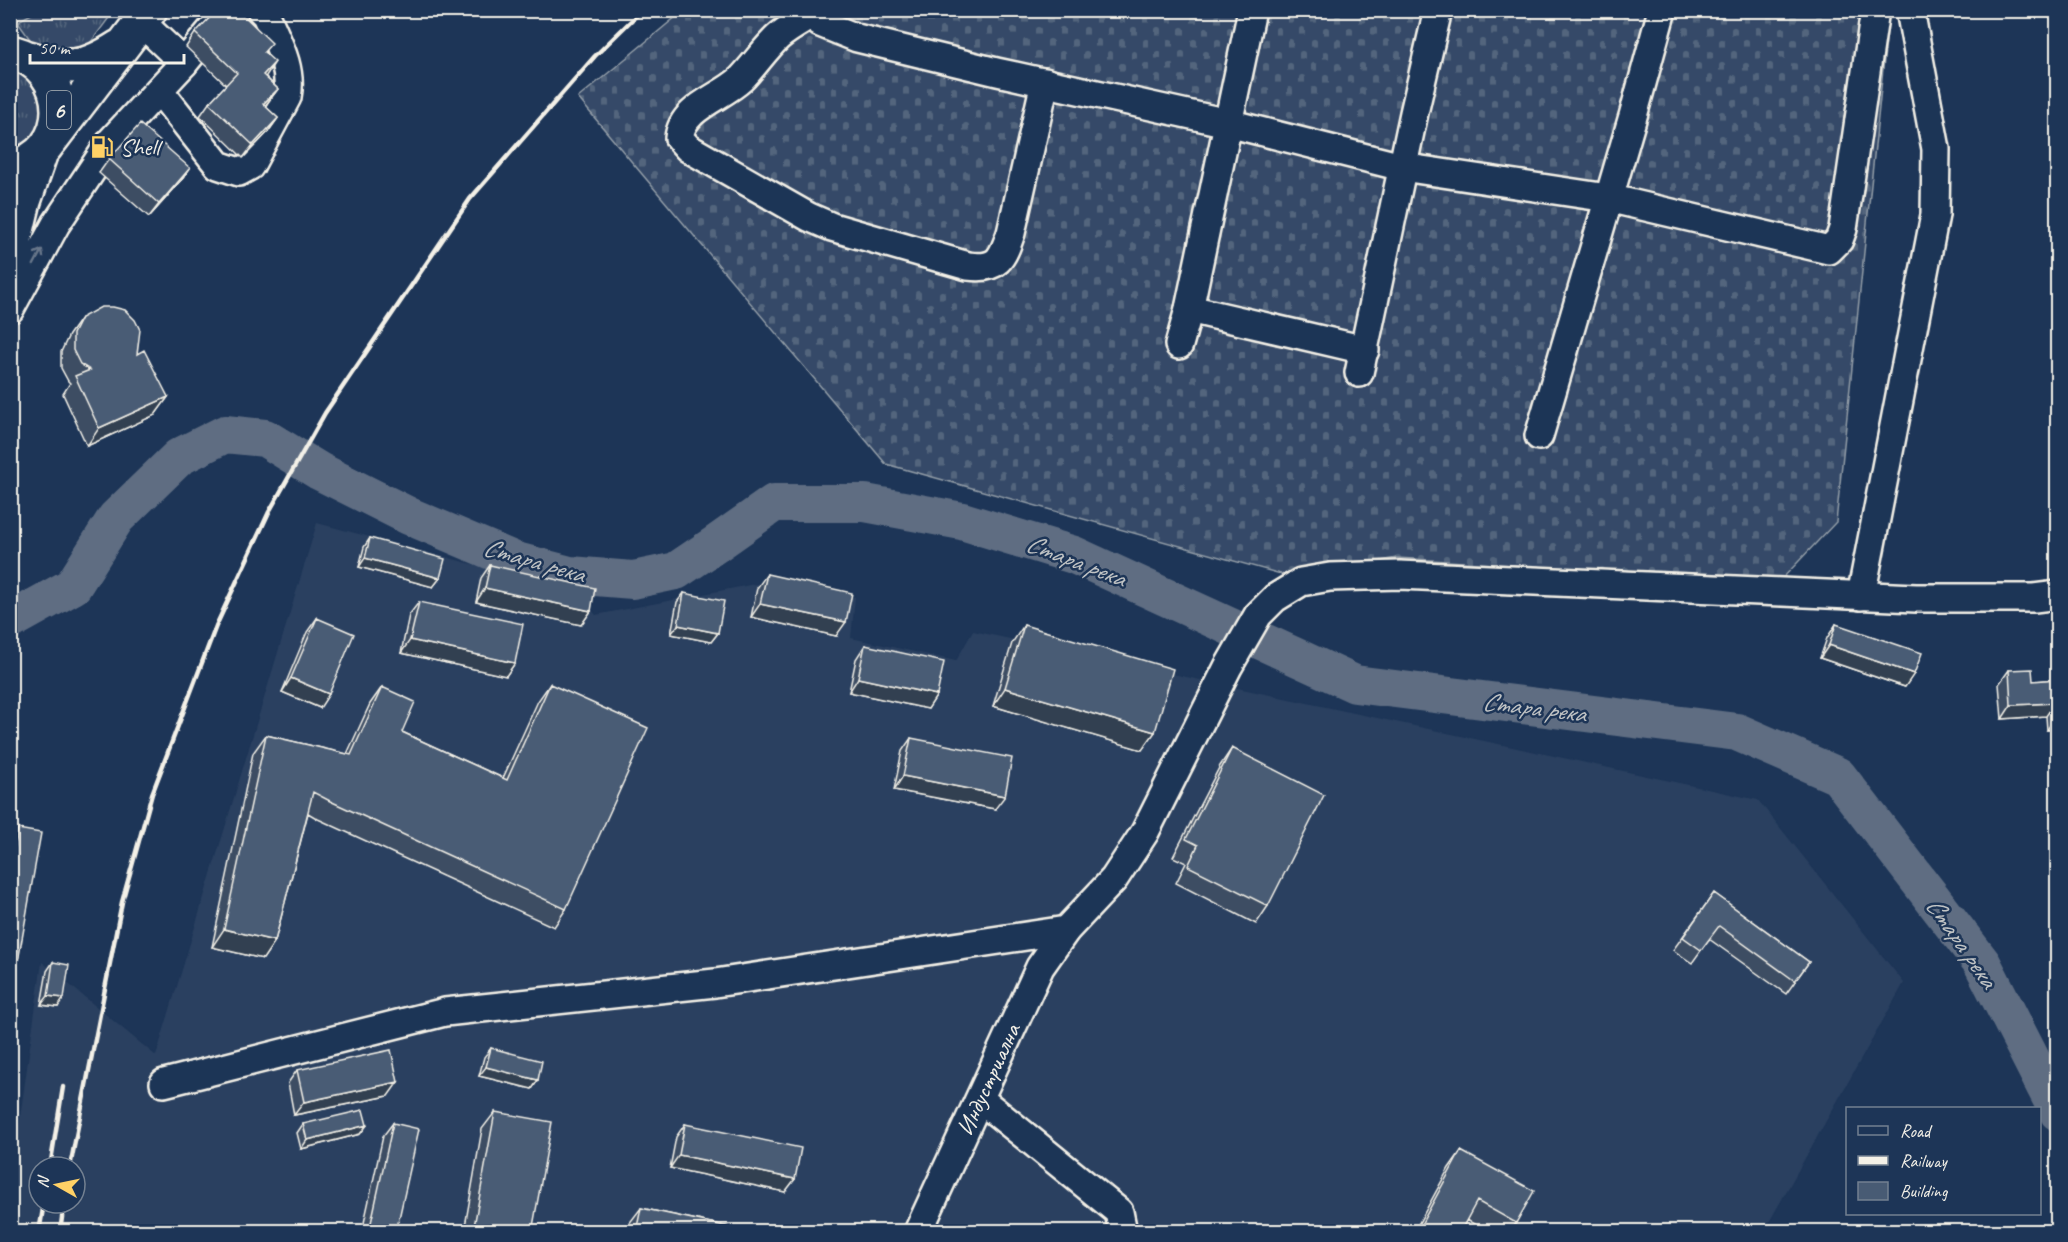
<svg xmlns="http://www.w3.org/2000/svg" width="2068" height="1242" font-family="Caveat,sans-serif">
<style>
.built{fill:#2a4060;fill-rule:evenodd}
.grass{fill:url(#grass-tufts);stroke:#949ea8;stroke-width:1.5}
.cemetery{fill:url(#cemetery-stones);stroke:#949ea8;stroke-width:1.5}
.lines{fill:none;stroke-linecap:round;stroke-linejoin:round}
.river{stroke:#5e6d82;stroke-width:38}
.minor-casing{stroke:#f4f1e8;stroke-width:32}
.major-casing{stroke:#f4f1e8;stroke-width:38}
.minor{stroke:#1d3557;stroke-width:27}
.major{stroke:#1d3557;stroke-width:33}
.rail{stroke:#f4f1e8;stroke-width:4.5}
.wall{fill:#3e4e64;stroke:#f4f1e8;stroke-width:1.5}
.shaded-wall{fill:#324051;stroke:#f4f1e8;stroke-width:1.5}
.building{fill:#485b74;stroke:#f4f1e8;stroke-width:1.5}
.oneway{stroke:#68778a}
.labels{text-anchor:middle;stroke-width:5;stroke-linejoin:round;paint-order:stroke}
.shield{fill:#1d3557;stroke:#b4b9bc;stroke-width:1.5}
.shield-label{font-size:22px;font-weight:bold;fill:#f4f1e8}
.poi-label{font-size:24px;fill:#f4f1e8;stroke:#1d3557;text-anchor:start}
.street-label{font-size:24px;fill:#f4f1e8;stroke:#1d3557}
.water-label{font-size:26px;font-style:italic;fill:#c0c3c4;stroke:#1d3557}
</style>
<defs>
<pattern id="grass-tufts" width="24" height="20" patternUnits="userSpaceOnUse" patternTransform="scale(1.5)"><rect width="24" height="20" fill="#354a67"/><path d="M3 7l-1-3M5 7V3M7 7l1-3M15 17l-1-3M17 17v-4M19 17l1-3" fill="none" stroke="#53657d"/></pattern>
<pattern id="cemetery-stones" width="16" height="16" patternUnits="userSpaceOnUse" patternTransform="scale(1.5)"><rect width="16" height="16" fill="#354a67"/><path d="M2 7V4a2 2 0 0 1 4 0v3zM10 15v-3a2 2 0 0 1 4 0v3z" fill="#53657d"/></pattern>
</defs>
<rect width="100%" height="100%" fill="#1d3557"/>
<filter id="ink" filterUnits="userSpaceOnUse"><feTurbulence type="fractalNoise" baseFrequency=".0167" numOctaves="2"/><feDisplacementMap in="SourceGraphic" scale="12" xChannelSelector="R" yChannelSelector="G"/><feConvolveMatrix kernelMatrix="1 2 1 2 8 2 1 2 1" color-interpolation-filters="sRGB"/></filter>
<g filter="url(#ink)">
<path class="built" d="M 10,11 L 37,11 L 20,20 L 11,15 Z
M 317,523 L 577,592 L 596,615 L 755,584 L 855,597 L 851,638 L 956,661 L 973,631 L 1758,800 L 1904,983 L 1764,1231 L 11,1232 L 11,1181 L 42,962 L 156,1056 ZM 39,1167 L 75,1167 L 75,1203 L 39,1203 Z"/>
<path class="grass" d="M 37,11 L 114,11 L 88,46 L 73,52 L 45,51 L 32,42 L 19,24 L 20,20 Z
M 10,63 L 44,92 L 40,136 L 10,156 Z"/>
<path class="cemetery" d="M 683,11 L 1889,11 L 1836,522 L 1780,581 L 1397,558 L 1288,576 L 886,464 L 578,98 Z"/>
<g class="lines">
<path class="river" d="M 10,621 L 73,586 L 116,518 L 179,457 L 225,434 L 265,438 L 319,471 L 409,516 L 513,560 L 570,575 L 633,580 L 676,571 L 716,544 L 774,503 L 865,503 L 962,521 L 1074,555 L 1355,684 L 1737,732 L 1838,776 L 1982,963 L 2058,1112"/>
<g class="minor-casing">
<g id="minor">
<path d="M 813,10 L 820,23 L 857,38 L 997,72 L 1228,123 L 1402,167 L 1608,198 L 1829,250 L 1839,240 L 1843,229 L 1875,10"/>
<path d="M 813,14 C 802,21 788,28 778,37 C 764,50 754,66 741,79 C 721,98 682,107 679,138 L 688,148 L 809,217 L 832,227 L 968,266 C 998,270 1002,259 1011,233 L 1045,82"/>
<path d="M 142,23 L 184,63 L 228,10"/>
<path d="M 159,90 L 218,165 L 239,172 L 250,166 L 287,97 C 293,68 277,41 266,15 L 261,10"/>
<path d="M 10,309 L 56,224 L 112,140 L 184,63"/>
<path d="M 1189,309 L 1365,350"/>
<path d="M 1179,345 L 1189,309 L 1252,10"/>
<path d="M 1359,373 L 1414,113 L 1438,10"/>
<path d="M 1539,436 L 1633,116 L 1662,10"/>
<path d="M 1861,596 L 1935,215 L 1936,149 L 1910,10"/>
<path d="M 164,1083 L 445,1012 L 715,983 L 1066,930"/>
<path d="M 981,1100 L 1119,1212 L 1123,1232"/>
<path id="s1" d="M 918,1232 L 1040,967 L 1066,930 L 1114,879 L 1145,832 L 1228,667 L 1258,615 L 1275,598 L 1301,582 L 1330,577 L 1400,575 L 1916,598 L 2034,598 L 2058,595"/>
</g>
</g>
<g class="major-casing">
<path id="major" d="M 10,52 C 74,65 74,156 10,167
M 29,58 C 68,71 85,69 119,47
M 50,141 L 150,10
M 10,260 L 24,201 L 41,152"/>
</g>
<use href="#minor" class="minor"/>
<use href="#major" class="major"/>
<path class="rail" d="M 50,1167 L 63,1087
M 70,1167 L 122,902 L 152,794 L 216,626 L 269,512 L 325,413 L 470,199 L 595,56 L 642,10
M 39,1232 L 44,1203
M 60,1232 L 64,1203"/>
</g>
<path class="wall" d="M 195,33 L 265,53 L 265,76 L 278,89 L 265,106 L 278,118 L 268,132 L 243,158 L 200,116 L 209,103 L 226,85 L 186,47 Z
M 109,159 L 190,168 L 181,181 L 149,217 L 99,173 Z
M 81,318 L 137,354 L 168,397 L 155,415 L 87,446 L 63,394 L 70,383 L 68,381 L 61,368 L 61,352 L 69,335 Z
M 370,538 L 440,578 L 433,587 L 359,567 L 364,547 Z
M 490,565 L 591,611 L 581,625 L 476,602 L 481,578 Z
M 767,574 L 836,636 L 751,617 L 757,588 Z
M 684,593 L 718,633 L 711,642 L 671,634 L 677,602 Z
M 419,602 L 515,663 L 506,676 L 401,653 L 409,615 Z
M 317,618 L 320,708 L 282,692 L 307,632 Z
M 1836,624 L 1905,687 L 1820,658 L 1827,638 Z
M 1024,625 L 1155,732 L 1142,750 L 993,706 L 1012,643 Z
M 865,645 L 937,695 L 928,709 L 849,692 L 856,659 Z
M 2009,670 L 2033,681 L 2058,679 L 2058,729 L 2047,730 L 2046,716 L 2002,719 L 1999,684 Z
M 550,684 L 566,909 L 554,927 L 318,819 L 308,813 L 275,941 L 263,959 L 212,947 L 253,753 L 266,735 L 347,754 L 370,704 L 382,687 L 402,732 L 503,778 L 538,701 Z
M 911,738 L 995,809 L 894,790 L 902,751 Z
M 1232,748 L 1268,906 L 1256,924 L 1176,883 L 1186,863 L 1173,857 L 1220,766 Z
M 18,829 L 10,1006 L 10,839 Z
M 1714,893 L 1809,962 L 1786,994 L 1709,939 L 1692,963 L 1673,950 Z
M 53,962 L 58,1007 L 41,1005 L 47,971 Z
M 491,1048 L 538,1080 L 532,1089 L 479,1076 L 484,1057 Z
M 297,1070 L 388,1096 L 294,1115 L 288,1083 Z
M 495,1112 L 532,1232 L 464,1232 L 482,1129 Z
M 393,1123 L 396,1232 L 362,1232 L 383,1136 Z
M 303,1124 L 367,1125 L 360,1134 L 301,1149 L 297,1133 Z
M 685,1124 L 795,1179 L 785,1192 L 670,1168 L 676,1137 Z
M 1461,1151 L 1516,1223 L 1510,1232 L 1488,1232 L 1467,1220 L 1460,1232 L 1414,1232 L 1449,1168 Z
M 641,1208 L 753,1232 L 627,1232 L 628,1225 Z"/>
<path class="shaded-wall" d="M 275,62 L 266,76 L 253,88 L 263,75 Z
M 278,89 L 268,102 L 254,118 L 263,104 Z
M 278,118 L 268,132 L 243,158 L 253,145 Z
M 190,168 L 181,181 L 149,217 L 159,204 Z
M 168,397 L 155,415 L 87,446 L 99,428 Z
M 365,558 L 440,578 L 433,587 L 359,567 Z
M 485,588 L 591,611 L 581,625 L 476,602 Z
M 760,604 L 846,622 L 836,636 L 751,617 Z
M 678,625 L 718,633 L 711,642 L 671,634 Z
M 410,640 L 515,663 L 506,676 L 401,653 Z
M 1829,645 L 1914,674 L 1905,687 L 1820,658 Z
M 291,678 L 329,694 L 320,708 L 282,692 Z
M 858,678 L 937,695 L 928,709 L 849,692 Z
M 1005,688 L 1155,732 L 1142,750 L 993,706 Z
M 2055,703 L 2046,716 L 2002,719 L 2011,705 Z
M 2056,716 L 2058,716 L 2058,729 L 2047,730 Z
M 903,776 L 1005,796 L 995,809 L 894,790 Z
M 224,929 L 275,941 L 263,959 L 212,947 Z
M 48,996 L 64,998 L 58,1007 L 41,1005 Z
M 486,1067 L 538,1080 L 532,1089 L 479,1076 Z
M 398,1082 L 388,1096 L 294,1115 L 304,1102 Z
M 367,1125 L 360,1134 L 301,1149 L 307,1140 Z
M 679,1155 L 795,1179 L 785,1192 L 670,1168 Z"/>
<path class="building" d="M 217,10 L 238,10 L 272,43 L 264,52 L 275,62 L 263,75 L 278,89 L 263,104 L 278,118 L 253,145 L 209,103 L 237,73 L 195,33 Z
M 140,124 L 190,168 L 159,204 L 109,159 Z
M 101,307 L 113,307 L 125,310 L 135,320 L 140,330 L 137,354 L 144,350 L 168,397 L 99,428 L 75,376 L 90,370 L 80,364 L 73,350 L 73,334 L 81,318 Z
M 370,538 L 445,559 L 440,578 L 365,558 Z
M 490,565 L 595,588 L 591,611 L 485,588 Z
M 767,574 L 852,593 L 846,622 L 760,604 Z
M 684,593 L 724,601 L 718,633 L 678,625 Z
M 419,602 L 523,624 L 515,663 L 410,640 Z
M 317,618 L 354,634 L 329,694 L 291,678 Z
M 1836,624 L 1922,653 L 1914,674 L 1829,645 Z
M 1024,625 L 1173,669 L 1155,732 L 1005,688 Z
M 865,645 L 944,662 L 937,695 L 858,678 Z
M 2032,669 L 2033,681 L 2058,679 L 2058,716 L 2056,716 L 2055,703 L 2011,705 L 2009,670 Z
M 550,684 L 648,728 L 566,909 L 330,801 L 313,792 L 275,941 L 224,929 L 266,735 L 351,755 L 382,687 L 415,702 L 402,732 L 507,780 Z
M 911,738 L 1012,758 L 1005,796 L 903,776 Z
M 1232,748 L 1324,795 L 1268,906 L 1188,866 L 1198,845 L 1186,839 Z
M 18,829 L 41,833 L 10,1006 L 10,870 Z
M 1714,893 L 1809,962 L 1795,981 L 1719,926 L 1701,950 L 1683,937 Z
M 53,962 L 69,965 L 64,998 L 48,996 Z
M 491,1048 L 542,1061 L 538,1080 L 486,1067 Z
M 391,1050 L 398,1082 L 304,1102 L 297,1070 Z
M 363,1110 L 367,1125 L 307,1140 L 303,1124 Z
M 495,1112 L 552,1122 L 532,1232 L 473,1232 Z
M 393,1123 L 419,1129 L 396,1232 L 369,1232 Z
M 685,1124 L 801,1148 L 795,1179 L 679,1155 Z
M 1461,1151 L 1534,1191 L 1516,1223 L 1477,1201 L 1460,1232 L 1417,1232 Z
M 641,1208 L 753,1232 L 636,1232 Z"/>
<defs><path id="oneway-shaft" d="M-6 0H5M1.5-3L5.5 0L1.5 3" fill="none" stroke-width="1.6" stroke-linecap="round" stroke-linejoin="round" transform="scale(1.5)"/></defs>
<use class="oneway" href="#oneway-shaft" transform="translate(38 257) rotate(-62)"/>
</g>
<defs>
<g id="fuel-bare" transform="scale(1.8)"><path d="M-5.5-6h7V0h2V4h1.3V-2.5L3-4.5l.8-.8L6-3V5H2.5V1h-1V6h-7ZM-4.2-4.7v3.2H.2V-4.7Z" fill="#ffd166" stroke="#1d3557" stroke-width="2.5" paint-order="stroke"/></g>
</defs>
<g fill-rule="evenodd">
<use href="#fuel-bare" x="102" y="147"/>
</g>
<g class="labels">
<rect class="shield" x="47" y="91" width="24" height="38" rx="4.5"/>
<g class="shield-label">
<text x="59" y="118">6</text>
</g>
<g class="poi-label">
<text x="120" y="155">Shell</text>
</g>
<g class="street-label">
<text dy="8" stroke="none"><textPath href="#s1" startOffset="168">Индустриална</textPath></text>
</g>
<g class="water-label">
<text transform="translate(534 560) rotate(16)" y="9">Стара река</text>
<text transform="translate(1076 560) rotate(21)" y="9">Стара река</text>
<text transform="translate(1534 707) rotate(7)" y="9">Стара река</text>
<text transform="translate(1962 942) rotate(55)" y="9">Стара река</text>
</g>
</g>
<rect width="2068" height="1242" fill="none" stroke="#1d3557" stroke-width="36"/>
<rect x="18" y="18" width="2032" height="1206" fill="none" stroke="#f4f1e8" stroke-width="2" filter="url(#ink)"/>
<rect x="1846" y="1107" width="195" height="108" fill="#1d3557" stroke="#738091" stroke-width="1.5"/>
<rect x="1858" y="1126" width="30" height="9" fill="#1d3557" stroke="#738091" stroke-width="1.5"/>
<text x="1900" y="1137" font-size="18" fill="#f4f1e8">Road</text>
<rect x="1858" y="1156" width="30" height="9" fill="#f4f1e8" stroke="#738091" stroke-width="1.5"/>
<text x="1900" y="1167" font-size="18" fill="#f4f1e8">Railway</text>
<rect x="1858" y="1182" width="30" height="18" fill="#485b74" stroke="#738091" stroke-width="1.5"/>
<text x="1900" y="1197" font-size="18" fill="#f4f1e8">Building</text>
<g transform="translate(57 1185) rotate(279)"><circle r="28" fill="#1d3557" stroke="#738091" stroke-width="1.5"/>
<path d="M0-4.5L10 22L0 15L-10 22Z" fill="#ffd166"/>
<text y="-9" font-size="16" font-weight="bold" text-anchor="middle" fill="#f4f1e8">N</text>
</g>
<path d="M30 54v9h154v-9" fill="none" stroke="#f4f1e8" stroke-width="3"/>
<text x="39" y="54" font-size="18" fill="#f4f1e8" stroke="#1d3557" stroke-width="4.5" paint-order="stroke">50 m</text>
</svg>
